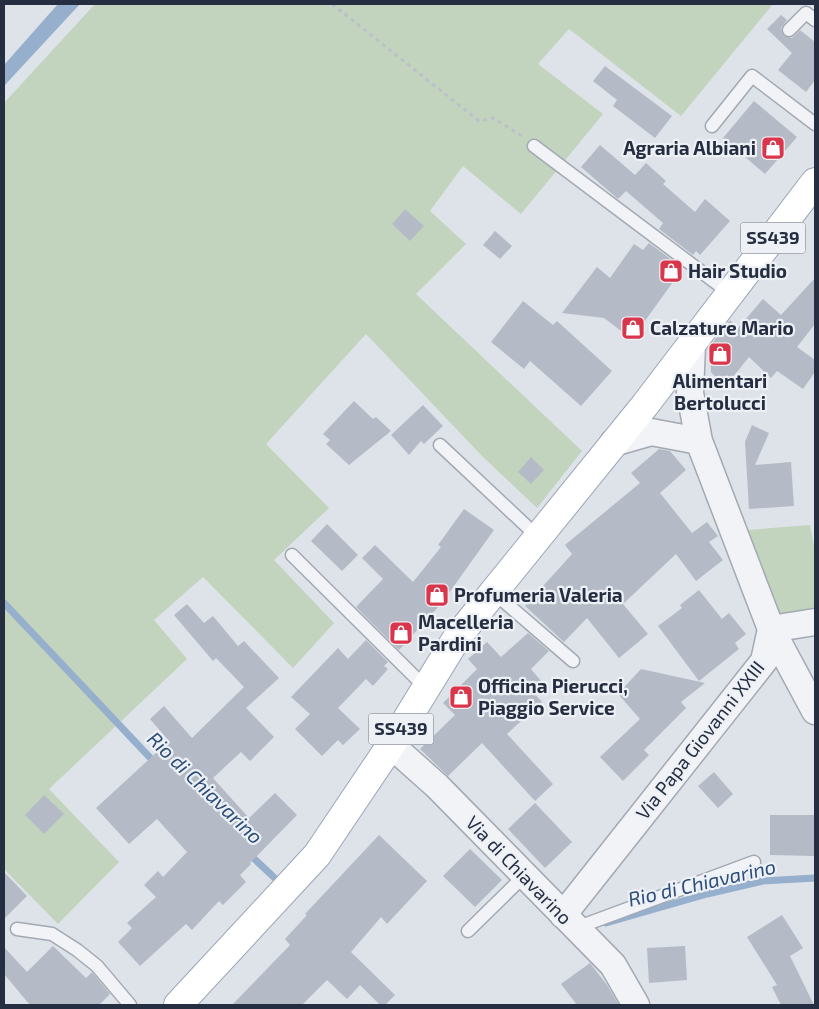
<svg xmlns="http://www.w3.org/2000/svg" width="819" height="1009" font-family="'Exo 2',sans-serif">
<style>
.green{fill:#c3d4be}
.water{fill:#95afcd}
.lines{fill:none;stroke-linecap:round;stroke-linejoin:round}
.stream{stroke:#95afcd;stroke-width:7}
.building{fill:#b5bbc6}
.lane-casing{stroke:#a3a9b3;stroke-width:15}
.street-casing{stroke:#a3a9b3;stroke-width:29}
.primary-casing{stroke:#9ca6b6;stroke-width:30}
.path{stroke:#bcc0c8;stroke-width:3;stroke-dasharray:4 4;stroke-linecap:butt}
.lane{stroke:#f1f3f7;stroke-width:12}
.street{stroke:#f1f3f7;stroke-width:26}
.primary{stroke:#fff;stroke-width:28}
.labels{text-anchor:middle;stroke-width:4.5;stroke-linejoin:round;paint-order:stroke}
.shield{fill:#edf1f6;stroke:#626977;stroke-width:1}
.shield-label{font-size:18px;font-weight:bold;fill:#262f41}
.poi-label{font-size:19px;font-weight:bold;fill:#262f41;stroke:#edf1f6;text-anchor:start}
.street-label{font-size:19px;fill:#262f41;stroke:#edf1f6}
.water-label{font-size:20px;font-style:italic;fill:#2c4d79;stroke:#edf1f6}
</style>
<rect width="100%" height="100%" fill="#dee2e9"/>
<path class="green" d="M 95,4 L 773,4 L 681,116 L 569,29 L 538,64 L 603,114 L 521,214 L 463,166 L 430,211 L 466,244 L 416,294 L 582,451 L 537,508 L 482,456 L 366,334 L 266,444 L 329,508 L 274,560 L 334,623 L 293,668 L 203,577 L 154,620 L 187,659 L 49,789 L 119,862 L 58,924 L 4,869 L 4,103 Z
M 810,525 L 815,552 L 815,610 L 779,618 L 747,530 Z"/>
<path class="water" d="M 58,4 L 80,4 L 4,86 L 4,65 Z"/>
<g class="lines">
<path class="stream" d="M 4,603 L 156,764
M 248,853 L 279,882 L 275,886
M 606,923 L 707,894 L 763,881 L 815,878"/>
</g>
<path class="building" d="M 781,15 L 787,20 L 781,28 L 784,36 L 792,38 L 800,30 L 815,42 L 815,80 L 806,92 L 778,70 L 792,53 L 767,29 Z
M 605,66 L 672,116 L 655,138 L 613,106 L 617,100 L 593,81 Z
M 754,101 L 797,137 L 765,174 L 723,138 Z
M 600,145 L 635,175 L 646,163 L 666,181 L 663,184 L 695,212 L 705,199 L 730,221 L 700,255 L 696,251 L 693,255 L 659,229 L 663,223 L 626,191 L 618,199 L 581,167 Z
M 405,209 L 424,226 L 410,241 L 392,224 Z
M 495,231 L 512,246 L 500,259 L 483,245 Z
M 649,243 L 683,268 L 632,339 L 604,318 L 562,313 L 597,267 L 610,278 L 634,244 L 643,250 Z
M 815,278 L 815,324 L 797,347 L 815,360 L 815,372 L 803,389 L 777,371 L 771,378 L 749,357 L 725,387 L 711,372 L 710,346 L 723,329 L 730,320 L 738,328 L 763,299 L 781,315 Z
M 523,301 L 553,325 L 557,321 L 612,371 L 581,406 L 530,361 L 524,369 L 491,342 Z
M 354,401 L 373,419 L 376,417 L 391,431 L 349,465 L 326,444 L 330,440 L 323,434 Z
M 423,405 L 443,426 L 424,444 L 421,441 L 409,455 L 391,435 Z
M 752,425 L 769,433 L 755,465 L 791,462 L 794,506 L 749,509 L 745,442 Z
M 659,449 L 670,451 L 686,470 L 660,493 L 692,533 L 707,522 L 718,536 L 709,542 L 723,560 L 696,581 L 676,554 L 623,604 L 648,634 L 619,658 L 587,618 L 564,642 L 525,606 L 572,554 L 565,545 L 640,483 L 631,473 Z
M 531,457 L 544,470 L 531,484 L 518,472 Z
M 464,509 L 494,530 L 441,604 L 399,650 L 356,607 L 383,579 L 362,558 L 375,545 L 413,582 L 441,547 L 438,545 Z
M 327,524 L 358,555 L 342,571 L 311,541 Z
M 699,590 L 722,619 L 729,613 L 746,634 L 735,643 L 739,649 L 699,681 L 658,626 L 682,608 L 680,605 Z
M 187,604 L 204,623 L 213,616 L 238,646 L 244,641 L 279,678 L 246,708 L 274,737 L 250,761 L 241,752 L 213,778 L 249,818 L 275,793 L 297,815 L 250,863 L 251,864 L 240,875 L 246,882 L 223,905 L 219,901 L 192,930 L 186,924 L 140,966 L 118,942 L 132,928 L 127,923 L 156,897 L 144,885 L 158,871 L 163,877 L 187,852 L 157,819 L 129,844 L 96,808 L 169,741 L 150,719 L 164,706 L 192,738 L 244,687 L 216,658 L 213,661 L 174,615 Z
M 528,633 L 549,651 L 531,669 L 541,681 L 531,690 L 542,702 L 507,734 L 553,784 L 535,801 L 482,743 L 448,776 L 420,749 L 455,715 L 443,703 L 477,669 L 468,659 L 487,642 L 501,657 Z
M 366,640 L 388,662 L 384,666 L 388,669 L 373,686 L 366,679 L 338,708 L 360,729 L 343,745 L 338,740 L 322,756 L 295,729 L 310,714 L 291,697 L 338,648 L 348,659 Z
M 641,669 L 705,683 L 681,702 L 686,708 L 644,750 L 649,755 L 623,781 L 600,757 L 640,719 L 618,694 Z
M 714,772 L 733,794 L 718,808 L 698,786 Z
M 44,795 L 64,814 L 44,834 L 25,815 Z
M 535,803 L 572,842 L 545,868 L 508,829 Z
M 770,815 L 815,815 L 814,856 L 770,855 Z
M 379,835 L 427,881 L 387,924 L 381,917 L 351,952 L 395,995 L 385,1005 L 380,1005 L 360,985 L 347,999 L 327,980 L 302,1005 L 232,1005 L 290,945 L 285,939 L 307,915 L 305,914 Z
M 470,849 L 502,880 L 475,907 L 443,876 Z
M 4,872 L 27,896 L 4,919 Z
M 782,915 L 803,948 L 790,956 L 814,1005 L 781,1005 L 772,987 L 777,985 L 747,937 Z
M 53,946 L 86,978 L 92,972 L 110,994 L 99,1005 L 30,1005 L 4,974 L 4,947 L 27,972 Z
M 685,946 L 687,980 L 649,983 L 647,948 Z
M 590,963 L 607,985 L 619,1005 L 577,1005 L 561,984 Z"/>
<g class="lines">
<g class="lane-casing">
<path id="lane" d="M 789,30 L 806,13 L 815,20
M 712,126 L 752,76 L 815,124
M 534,146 L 731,294
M 440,445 L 538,537
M 292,555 L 426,688
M 493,592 L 573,661
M 576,928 L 754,862
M 17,929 L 52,934 L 77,950 L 97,966 L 130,1005
M 468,931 L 524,876"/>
</g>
<g class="street-casing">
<path id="street" d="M 613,443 L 651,432 L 699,441
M 815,622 L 771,629 L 815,711
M 391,745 L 437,786 L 613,965 L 636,1005
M 563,915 L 764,661 L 771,629 L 699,441 L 690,393 L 692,345"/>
</g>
<g class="primary-casing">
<path id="primary" d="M 178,1005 L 317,855 L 391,745 L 458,636 L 645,405 L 815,182"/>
</g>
<path class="path" d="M 332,4 L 479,121 L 493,118 L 522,136"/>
<use href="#lane" class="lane"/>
<use href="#street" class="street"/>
<use href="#primary" class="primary"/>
</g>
<defs>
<g id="shop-square" transform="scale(1.25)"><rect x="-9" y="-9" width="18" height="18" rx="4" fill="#da364b" stroke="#edf1f6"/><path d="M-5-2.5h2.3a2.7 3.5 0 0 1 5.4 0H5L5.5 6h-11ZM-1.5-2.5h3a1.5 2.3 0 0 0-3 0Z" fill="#fff"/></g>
</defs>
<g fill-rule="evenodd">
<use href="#shop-square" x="773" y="148"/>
<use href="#shop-square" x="671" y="271"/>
<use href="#shop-square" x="633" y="328"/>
<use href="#shop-square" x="720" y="354"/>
<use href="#shop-square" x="437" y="595"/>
<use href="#shop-square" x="401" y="633"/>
<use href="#shop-square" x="461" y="697"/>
</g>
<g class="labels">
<g class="shield">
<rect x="740.5" y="222.5" width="65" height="31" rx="4"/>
<rect x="368.5" y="713.5" width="65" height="31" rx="4"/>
</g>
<g class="shield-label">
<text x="773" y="244">SS439</text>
<text x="401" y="735">SS439</text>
</g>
<g class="poi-label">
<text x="756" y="155" text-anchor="end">Agraria Albiani</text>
<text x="688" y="278">Hair Studio</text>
<text x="650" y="335">Calzature Mario</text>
<text x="720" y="388" text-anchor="middle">Alimentari<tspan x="720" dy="22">Bertolucci</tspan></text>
<text x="454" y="602">Profumeria Valeria</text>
<text x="418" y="629">Macelleria<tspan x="418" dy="22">Pardini</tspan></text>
<text x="478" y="693">Officina Pierucci,<tspan x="478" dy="22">Piaggio Service</tspan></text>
</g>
<g class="street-label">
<text transform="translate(700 740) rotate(-52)" y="7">Via Papa Giovanni XXIII</text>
<text transform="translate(519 870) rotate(46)" y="7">Via di Chiavarino</text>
</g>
<g class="water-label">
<text transform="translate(205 788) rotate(44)" y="7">Rio di Chiavarino</text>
<text transform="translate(702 883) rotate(-13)" y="7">Rio di Chiavarino</text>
</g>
</g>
<rect width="819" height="1009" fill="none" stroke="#262f41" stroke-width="10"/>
</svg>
